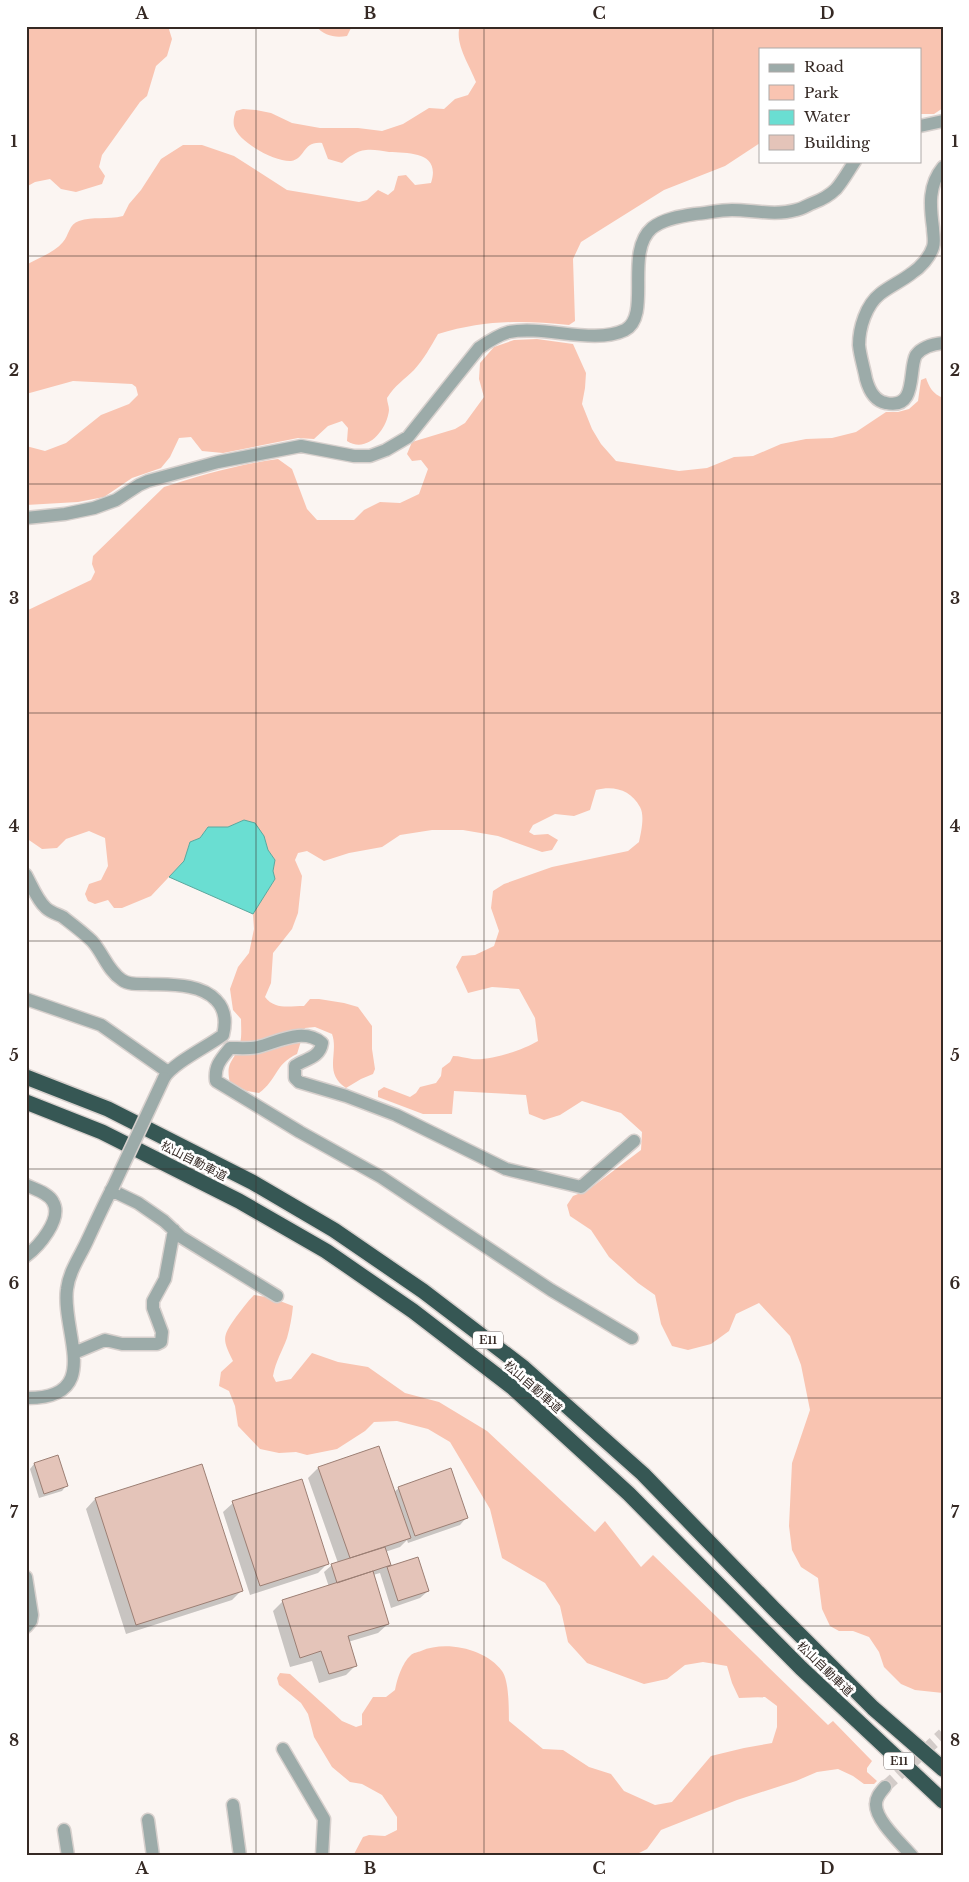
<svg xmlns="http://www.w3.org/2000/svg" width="969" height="1882" font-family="'Libre Baskerville','Noto Sans JP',serif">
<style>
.green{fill:#f9c4b1}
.water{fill:#6aded2;stroke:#5aa89e}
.shadow{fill:#0003}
.building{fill:#e4c4b9;stroke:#9c7f74}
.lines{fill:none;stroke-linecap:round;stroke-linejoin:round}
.street-tunnel{stroke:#d3ccc9;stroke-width:12;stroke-dasharray:12 6;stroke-linecap:butt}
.street-casing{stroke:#d7d0cd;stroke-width:15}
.highway-casing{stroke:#d7d0cd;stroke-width:18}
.street{stroke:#9caba9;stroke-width:12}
.highway{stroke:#365754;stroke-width:15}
.street-bridge-casing{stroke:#d7d0cd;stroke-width:15;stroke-linecap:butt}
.street-bridge{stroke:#9caba9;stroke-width:12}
.grid{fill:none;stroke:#352924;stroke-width:1;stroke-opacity:0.55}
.labels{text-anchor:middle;stroke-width:5;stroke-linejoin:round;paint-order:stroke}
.shield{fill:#fff;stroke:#726966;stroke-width:1}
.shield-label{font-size:11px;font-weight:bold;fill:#352924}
.street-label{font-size:12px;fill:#352924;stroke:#fff}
.neatline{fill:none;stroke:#352924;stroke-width:2}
.grid-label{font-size:16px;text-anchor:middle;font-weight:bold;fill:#352924}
</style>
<rect width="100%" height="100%" fill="#fbf5f2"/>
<path class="green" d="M 26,26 L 168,26 L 172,39 L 167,56 L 156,66 L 147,96 L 140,102 L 102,155 L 99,167 L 105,176 L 102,184 L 76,192 L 61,189 L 50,179 L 35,182 L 26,187 Z
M 316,26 L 350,26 L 351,28 L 347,36 C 335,38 324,36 316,26 Z
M 460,26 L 943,26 L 943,108 L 934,114 L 920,114 L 920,49 L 760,49 L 760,143 L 725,166 L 664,190 L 581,242 L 573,259 L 575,321 L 569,325 C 521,320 485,320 438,334 C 431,346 424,359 414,370 C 404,380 395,385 387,398 C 387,402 389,406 389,410 C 387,430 367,454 347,441 L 348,428 L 342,421 L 328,426 L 314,439 L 298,438 L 223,453 L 202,451 L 191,437 L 179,438 L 170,457 L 161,468 L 132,478 L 104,497 L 78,502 L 26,505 L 26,446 L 45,451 L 66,443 L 101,415 L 129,404 L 138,395 L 136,387 L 132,384 L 73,381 L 26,394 L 26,265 C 38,258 54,253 63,242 C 69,235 69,224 79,221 C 93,216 107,220 123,216 L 129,204 L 141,190 L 161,159 L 183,145 L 202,145 L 234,156 L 287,190 L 359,202 L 367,200 L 378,190 L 388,195 L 394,190 L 398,176 L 406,175 L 415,185 L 431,183 C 441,152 410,153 389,152 C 382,151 373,149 366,150 C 356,151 349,157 342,163 L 328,159 L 322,143 C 302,141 306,159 291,161 C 275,162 238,142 234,126 C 233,121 234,116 236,111 L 243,109 L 256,110 L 271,113 L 292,123 L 320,128 L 358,128 L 382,131 L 403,124 L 429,108 L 444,109 L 455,99 L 468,95 L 476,82 C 470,66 454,43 460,26 Z
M 537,339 L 573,344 L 586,373 L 585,388 L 582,404 L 592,429 L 601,444 L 616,461 L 679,471 L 707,468 L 734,457 L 753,456 L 781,444 L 806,439 L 832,438 L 856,432 L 886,412 L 898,412 L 909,409 L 918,401 L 921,380 L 926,378 C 929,387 933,394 943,398 L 943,1693 L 915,1690 L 901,1684 L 884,1667 L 879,1652 L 869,1637 L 853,1631 L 839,1631 L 830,1626 L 822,1609 L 818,1578 L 801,1567 L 792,1550 L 789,1526 L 792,1463 L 810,1410 L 801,1365 L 790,1336 L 759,1303 L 736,1314 L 729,1331 L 711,1344 L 688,1350 L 672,1346 L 661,1324 L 655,1295 L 638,1283 L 609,1257 L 591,1230 L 570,1216 L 567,1205 L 573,1196 L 588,1190 L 641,1150 L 642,1132 L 621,1113 L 582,1101 L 560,1115 L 544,1120 L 529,1114 L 526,1095 L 454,1091 L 452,1114 L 423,1114 L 378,1097 L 378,1091 L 384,1087 L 410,1097 L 416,1093 L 420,1087 L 436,1083 L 441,1076 L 442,1068 L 450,1062 L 453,1056 C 460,1056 465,1058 472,1059 C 490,1061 523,1050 538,1041 L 535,1018 L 519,989 L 492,987 L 468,993 L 456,967 L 462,956 L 475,955 L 494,946 L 499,931 L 491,908 L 493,891 L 504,884 L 552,867 L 628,851 L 639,842 C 641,832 645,816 640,807 C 631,790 614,785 596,790 L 590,810 L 574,816 L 555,814 L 533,825 L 529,832 L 534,835 L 548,834 L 558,840 L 552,850 L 542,852 L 498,836 L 463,830 L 432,830 L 400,835 L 382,847 L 349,853 L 324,861 L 307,851 L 298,853 L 295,860 L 302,876 L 298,913 L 292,929 L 273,953 L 271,983 L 265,997 C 275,1010 289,1006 304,1006 L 310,999 L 319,999 L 344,1003 L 358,1007 L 372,1026 L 372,1049 L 375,1069 L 373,1074 L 361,1079 L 346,1088 C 323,1073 339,1053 332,1034 L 315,1027 L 305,1028 L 297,1054 C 274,1065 278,1079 259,1093 L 247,1091 L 230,1083 C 225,1061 234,1063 240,1043 C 242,1036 241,1027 241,1019 L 233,1010 L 230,989 L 238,967 L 249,953 L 254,929 L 253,914 L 275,879 L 273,871 L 275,860 L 268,850 L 264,836 L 244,820 L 228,827 L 208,827 L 200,838 L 190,842 L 184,861 L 151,896 L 122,908 L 114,908 L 108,900 L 95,904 L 88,901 L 85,894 L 89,884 L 101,880 L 108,866 L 105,838 L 89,831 L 66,839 L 57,848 L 42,849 L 26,838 L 26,611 L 91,580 L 95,572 L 92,564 L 93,556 L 164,487 C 201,475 240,464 278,459 L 292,469 L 307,509 L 317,520 L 354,520 L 364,510 L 380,502 L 400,503 L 419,494 L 428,469 L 421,460 L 412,461 L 407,454 L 412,442 L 455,429 L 465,423 L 484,397 L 479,379 L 480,363 L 494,347 L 514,340 Z
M 254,1295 L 272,1298 L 293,1306 C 292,1317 290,1327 287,1338 C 282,1352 276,1360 273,1376 L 276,1382 L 291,1379 L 312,1353 L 338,1362 L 368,1367 L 405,1393 L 439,1402 L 487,1431 L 595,1532 L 605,1521 L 641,1567 L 653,1555 L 828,1725 L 833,1721 L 872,1761 L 867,1768 L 867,1772 L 877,1781 L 874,1784 L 864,1784 L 853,1776 L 838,1769 L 817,1772 L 796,1781 L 737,1800 L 661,1830 L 647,1849 L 633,1856 L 353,1856 L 363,1837 L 369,1835 L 385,1836 L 397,1830 L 397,1817 L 382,1795 L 362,1784 L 350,1782 L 332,1767 L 314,1737 L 308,1714 L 301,1703 L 279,1685 L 277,1678 L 280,1673 L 290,1674 L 342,1721 L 356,1727 L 362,1725 L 362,1714 L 373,1697 L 386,1697 L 395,1690 C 397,1679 402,1663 411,1655 C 413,1653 418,1652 421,1651 C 446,1640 486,1649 502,1671 C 509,1680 509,1709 509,1721 L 543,1749 L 563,1750 L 589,1767 L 611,1774 L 624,1791 L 655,1805 L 672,1802 L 711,1756 L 744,1748 L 772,1743 L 777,1727 L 777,1706 L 765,1697 L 739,1698 L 732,1683 L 727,1666 L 703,1662 L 685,1665 L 667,1679 L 644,1684 L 587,1663 L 568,1642 L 560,1606 L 545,1583 L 502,1558 L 490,1509 L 450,1442 L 428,1429 L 397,1421 L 374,1422 L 365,1431 L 337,1449 L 307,1455 L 296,1452 L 279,1453 L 260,1449 L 238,1426 L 235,1406 L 229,1391 L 219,1386 L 221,1372 L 233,1361 C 222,1339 222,1337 236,1317 C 242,1309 247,1302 254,1295 Z"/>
<path class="water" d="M 244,820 L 255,823 L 264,836 L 268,850 L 275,860 L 273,871 L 275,879 L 253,914 L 169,877 L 184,861 L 190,842 L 200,838 L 208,827 L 228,827 Z"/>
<path class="shadow" d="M 378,1448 L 394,1492 L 399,1488 L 467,1517 L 460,1525 L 408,1543 L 407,1540 L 400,1547 L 385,1552 L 390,1567 L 428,1591 L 420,1598 L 391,1608 L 380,1573 L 373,1575 L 388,1624 L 378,1633 L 348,1642 L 355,1666 L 346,1675 L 319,1683 L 312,1661 L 290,1667 L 273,1611 L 283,1601 L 329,1587 L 324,1572 L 332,1565 L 338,1563 L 308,1478 L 318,1468 Z
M 34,1464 L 66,1486 L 62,1491 L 39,1498 L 30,1469 Z
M 95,1499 L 242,1590 L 232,1600 L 126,1634 L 86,1509 Z
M 233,1503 L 328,1563 L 318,1573 L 250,1595 L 223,1512 Z"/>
<path class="building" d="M 379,1446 L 411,1538 L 350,1558 L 318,1467 Z
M 58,1455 L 68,1486 L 44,1494 L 34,1463 Z
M 202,1464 L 243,1591 L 136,1625 L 95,1498 Z
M 451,1468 L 468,1518 L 415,1536 L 398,1487 Z
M 302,1479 L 329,1564 L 260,1586 L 232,1501 Z
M 385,1547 L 391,1565 L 337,1583 L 331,1564 Z
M 418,1557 L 429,1591 L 398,1601 L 387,1567 Z
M 373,1571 L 389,1624 L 348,1636 L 357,1666 L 329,1674 L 321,1651 L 300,1658 L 282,1600 Z"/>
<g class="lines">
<path class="street-tunnel" d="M 885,1787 L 943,1734"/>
<g class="street-casing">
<path id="street" d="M 920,126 L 943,121
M 943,167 C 928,185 930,206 933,228 C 933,234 935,241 933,247 C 930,257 920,268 912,273 C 902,281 890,286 880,294 C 866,305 859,328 859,345 C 860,356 864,368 866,379 C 869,390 874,401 886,403 C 918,410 908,369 916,355 C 922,347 933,344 943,343
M 26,518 L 65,514 L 94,508 L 116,500 L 139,485 L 148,481 L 218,462 L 301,446 L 354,456 L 370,456 L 386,450 L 408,437 L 479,348 C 489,341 498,335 509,332 C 544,325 594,345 625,330 C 652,316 624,252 652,228 C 663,219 681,216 695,214 C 707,213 720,210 732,210 C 753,210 775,216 796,210 C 802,209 808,205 813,203 C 821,200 830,195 836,189 C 843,181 849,170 855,161
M 26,875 C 32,886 37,900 46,908 C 50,912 57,914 63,917 C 72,924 84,933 92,941 C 103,953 108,971 122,980 C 129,985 139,984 147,984 C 170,985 200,983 216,1000 C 226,1010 226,1023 223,1035 C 207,1047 173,1063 164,1078
M 26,999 L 101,1025 L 168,1072
M 230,1048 C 221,1059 214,1066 216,1081 L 300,1132 L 381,1177 L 551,1290 L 632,1338
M 230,1048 C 239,1048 250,1049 258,1047 C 278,1042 303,1027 322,1043 C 320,1058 305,1059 295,1066 L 295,1078 L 299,1082 L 346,1096 L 396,1115 L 506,1169 L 581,1187 L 634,1141
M 26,1185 C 34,1189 49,1193 53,1202 C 63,1219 38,1247 26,1256
M 111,1190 L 138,1203 L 164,1221 L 181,1237 L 277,1296
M 74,1353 L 105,1340 L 122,1344 L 157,1344 L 161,1342 L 162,1332 L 153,1308 L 153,1301 L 165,1279 L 174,1230
M 26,1398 C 105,1399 61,1332 67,1289 C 69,1271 81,1255 88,1239 C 96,1222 104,1204 113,1187
M 26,1577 L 32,1615 L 31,1621 L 26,1627
M 283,1749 L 324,1819 L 322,1856
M 885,1787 C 880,1793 876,1797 876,1804 C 875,1820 902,1844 912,1856
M 233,1805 L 240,1856
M 148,1820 L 153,1856
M 64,1830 L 68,1856"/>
</g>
<g class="highway-casing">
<path id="highway" d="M 26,1077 L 108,1109 L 252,1182 L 334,1230 L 423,1291 L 524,1368 L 643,1474 L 774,1609 L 873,1708 L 943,1769
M 26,1102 L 102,1132 L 239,1201 L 326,1251 L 413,1311 L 512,1387 L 629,1494 L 801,1668 L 943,1801"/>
</g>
<use href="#street" class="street"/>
<use href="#highway" class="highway"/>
<g class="street-bridge-casing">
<path id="street-bridge" d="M 113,1187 L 164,1078"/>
</g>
<use href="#street-bridge" class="street-bridge"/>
</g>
<path class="grid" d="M 256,26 L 256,1856M 484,26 L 484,1856M 713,26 L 713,1856M 26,256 L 943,256M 26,484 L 943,484M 26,713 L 943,713M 26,941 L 943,941M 26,1169 L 943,1169M 26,1398 L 943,1398M 26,1626 L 943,1626"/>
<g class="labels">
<g class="shield">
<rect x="473" y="1331.5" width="30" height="17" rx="4"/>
<rect x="884" y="1752.5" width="30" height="17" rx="4"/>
</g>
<g class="shield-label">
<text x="488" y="1344">E11</text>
<text x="899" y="1765">E11</text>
</g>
<g class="street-label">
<text transform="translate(194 1161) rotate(27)" y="4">松山自動車道</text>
<text transform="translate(533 1387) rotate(41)" y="4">松山自動車道</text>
<text transform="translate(825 1669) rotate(44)" y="4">松山自動車道</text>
</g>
</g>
<rect width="969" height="1882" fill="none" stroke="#ffffff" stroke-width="55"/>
<rect x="759" y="48" width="162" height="115" fill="#ffffff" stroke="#aea9a7"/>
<rect x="769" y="64" width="25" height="8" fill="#9caba9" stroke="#aea9a7"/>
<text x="804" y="72" font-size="15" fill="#352924">Road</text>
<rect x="769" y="85" width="25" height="15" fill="#f9c4b1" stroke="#aea9a7"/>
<text x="804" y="98" font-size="15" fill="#352924">Park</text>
<rect x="769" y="110" width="25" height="15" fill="#6aded2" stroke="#aea9a7"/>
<text x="804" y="122" font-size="15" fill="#352924">Water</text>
<rect x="769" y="135" width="25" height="15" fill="#e4c4b9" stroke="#aea9a7"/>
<text x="804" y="148" font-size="15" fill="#352924">Building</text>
<rect x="28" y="28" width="914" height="1826" class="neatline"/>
<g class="grid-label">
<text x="142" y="19">A</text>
<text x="370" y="19">B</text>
<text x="599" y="19">C</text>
<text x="827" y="19">D</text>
<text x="14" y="147">1</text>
<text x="955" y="147">1</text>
<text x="14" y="376">2</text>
<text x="955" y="376">2</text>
<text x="14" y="604">3</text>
<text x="955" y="604">3</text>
<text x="14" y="832">4</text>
<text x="955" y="832">4</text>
<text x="14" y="1061">5</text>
<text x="955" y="1061">5</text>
<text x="14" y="1289">6</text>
<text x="955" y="1289">6</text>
<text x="14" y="1518">7</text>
<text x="955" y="1518">7</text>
<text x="14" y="1746">8</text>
<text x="955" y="1746">8</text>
<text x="142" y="1874">A</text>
<text x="370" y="1874">B</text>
<text x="599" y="1874">C</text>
<text x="827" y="1874">D</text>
</g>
</svg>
